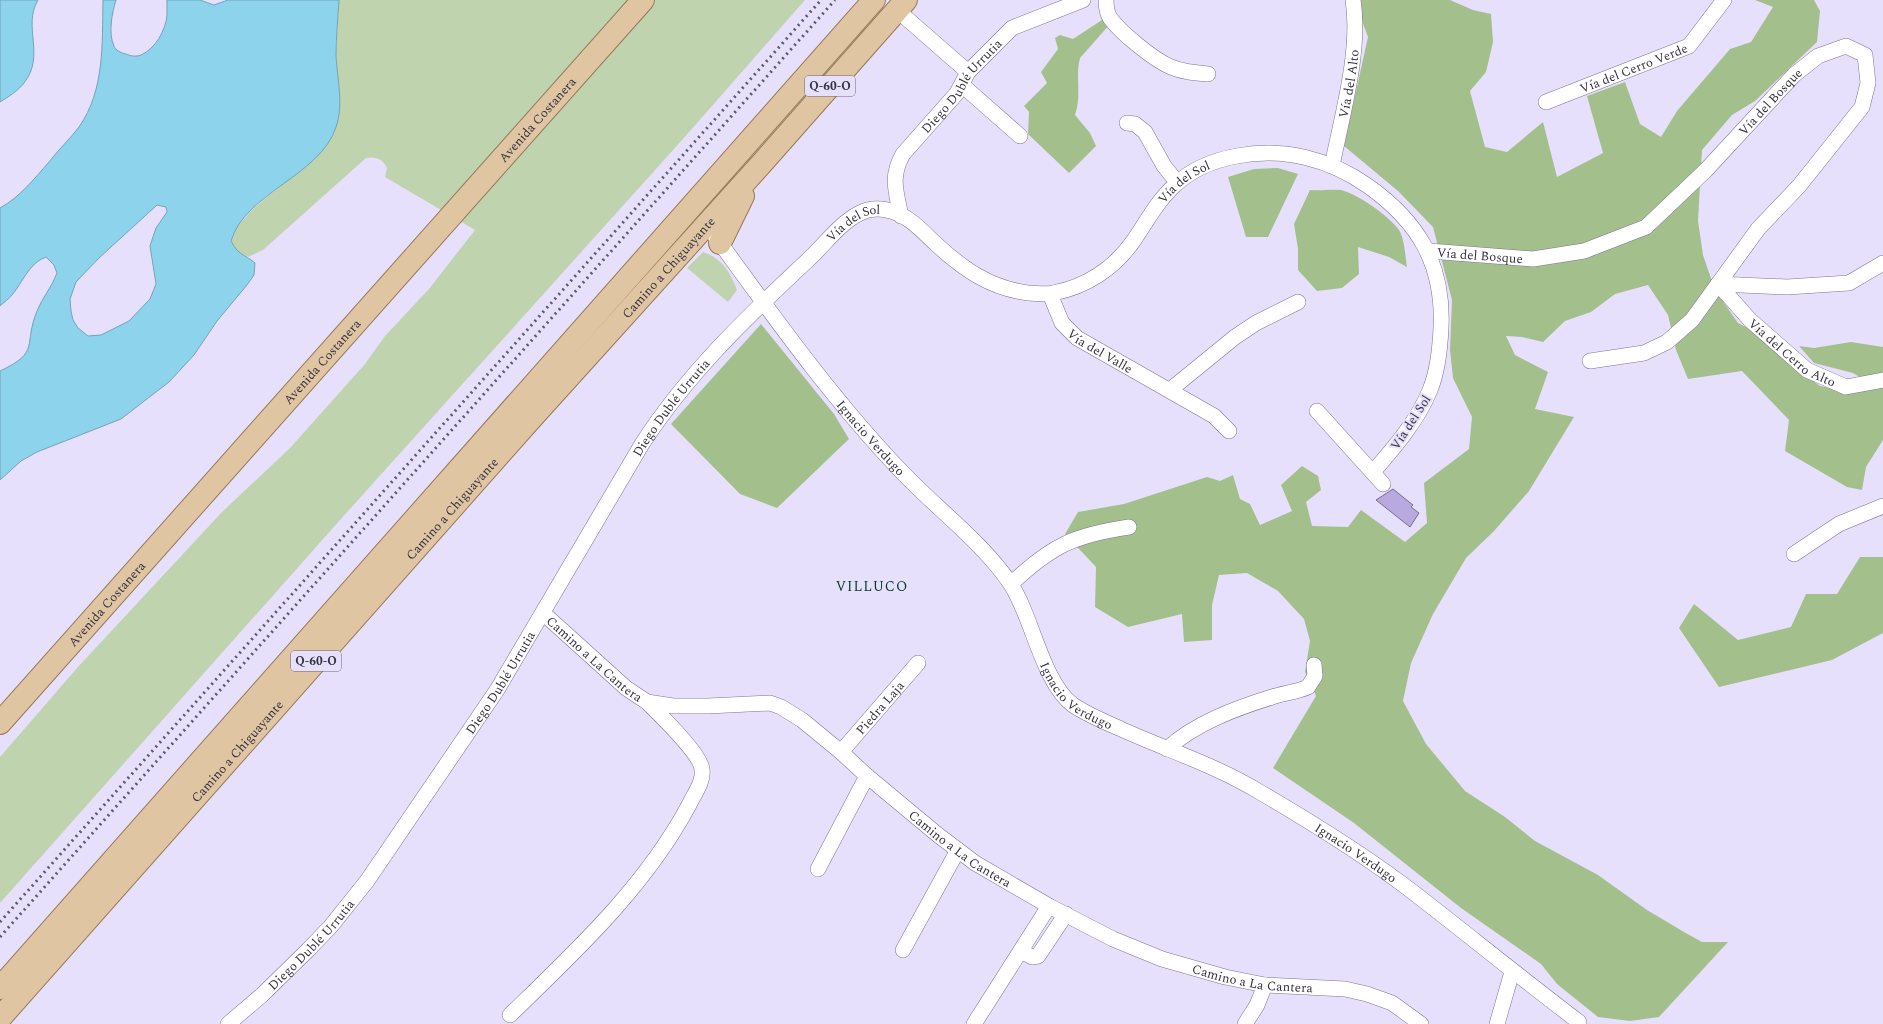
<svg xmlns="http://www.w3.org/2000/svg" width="1883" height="1024" font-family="Spectral,serif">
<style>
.green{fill:#bfd3af}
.forest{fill:#a3c08c}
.water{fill:#8ed3ec;stroke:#74a3b8;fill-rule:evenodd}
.building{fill:#b8a9df;stroke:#786f8e}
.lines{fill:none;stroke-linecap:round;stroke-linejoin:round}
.street-casing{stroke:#7d7493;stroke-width:16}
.primary-casing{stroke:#967956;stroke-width:24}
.street{stroke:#fff;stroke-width:15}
.primary{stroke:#dfc5a1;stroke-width:22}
.rail{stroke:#5d596a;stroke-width:3;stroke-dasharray:2 4;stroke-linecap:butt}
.labels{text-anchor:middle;stroke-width:4;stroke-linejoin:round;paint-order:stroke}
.shield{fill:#e7e0fc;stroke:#6b6678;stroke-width:1}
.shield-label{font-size:12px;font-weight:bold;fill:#363240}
.street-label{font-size:13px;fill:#363240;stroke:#e7e0fc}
.neighbourhood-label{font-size:14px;letter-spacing:1px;fill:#053929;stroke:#e7e0fc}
</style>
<rect width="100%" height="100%" fill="#e7e0fc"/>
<path class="green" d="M 339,0 L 805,0 L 683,139 L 340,520 L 0,903 L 0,757 L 77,668 L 222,512 L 290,448 L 365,364 L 385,336 L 429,289 L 475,230 L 385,177 L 387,168 C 383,159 376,156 366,158 L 263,250 L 248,257 L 237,252 L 231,241 L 235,229 L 251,211 L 268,196 L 305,167 L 324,148 L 339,109 L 336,54 Z
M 703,252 C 722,258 730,272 737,290 L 728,302 L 687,268 Z"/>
<path class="forest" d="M 1351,0 L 1450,0 L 1473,10 L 1491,14 L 1493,42 L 1486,72 L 1470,91 L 1485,147 L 1507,152 L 1543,122 L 1557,177 L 1603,153 L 1587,96 L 1625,82 L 1640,124 L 1661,137 L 1677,111 L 1730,49 L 1751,42 L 1773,7 L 1755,0 L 1814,0 L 1820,11 L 1817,42 L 1755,101 L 1732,115 L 1702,150 L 1698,221 L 1703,255 L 1715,290 L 1738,323 L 1763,336 L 1787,361 L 1820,386 L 1850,391 L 1879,389 L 1853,373 L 1814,363 L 1799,346 L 1814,348 L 1851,342 L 1883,347 L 1883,440 L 1866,467 L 1862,490 L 1847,487 L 1785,451 L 1789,420 L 1742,371 L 1688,379 L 1676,350 L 1668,315 L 1648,285 L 1615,294 L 1591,312 L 1565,321 L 1543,342 L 1522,337 L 1506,336 L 1515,355 L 1548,372 L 1535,409 L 1574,417 L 1529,491 L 1494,531 L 1466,558 L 1433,614 L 1411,663 L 1403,701 L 1426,744 L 1465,791 L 1505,817 L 1535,841 L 1598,875 L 1647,910 L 1684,932 L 1702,942 L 1728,942 L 1659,1017 L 1630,1021 L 1598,1017 L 1557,984 L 1541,964 L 1461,908 L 1354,823 L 1273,768 L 1316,696 L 1305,672 L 1310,641 L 1304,619 L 1278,591 L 1247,573 L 1219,575 L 1212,605 L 1212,640 L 1184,642 L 1182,614 L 1128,627 L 1095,607 L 1096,567 L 1065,534 L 1078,512 L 1124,504 L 1207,477 L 1220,481 L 1233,475 L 1240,499 L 1250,504 L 1260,525 L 1292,511 L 1281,485 L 1302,466 L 1318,476 L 1321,490 L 1306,502 L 1312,526 L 1348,527 L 1361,510 L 1405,542 L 1427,523 L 1424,483 L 1469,449 L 1472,417 L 1453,378 L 1450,350 L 1452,300 L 1433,227 L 1398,191 L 1344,146 L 1368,37 L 1356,5 Z
M 1105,18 L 1111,23 L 1080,58 C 1075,77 1082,95 1075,115 L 1090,133 L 1096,146 L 1069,173 L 1028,134 L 1029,112 L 1024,106 L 1047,83 L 1041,72 L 1058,49 L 1055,38 L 1060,35 L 1073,39 Z
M 1278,168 L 1298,174 L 1268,237 L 1246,237 L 1228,177 L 1254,169 Z
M 1310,190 C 1319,191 1333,189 1341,190 C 1358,194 1389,216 1399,230 C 1405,240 1405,256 1407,267 L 1389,257 L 1358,247 L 1359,274 L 1342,288 L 1317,291 L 1298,270 L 1298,249 L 1294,224 Z
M 761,324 L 834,414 L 849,439 L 777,508 L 740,494 L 671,424 Z
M 1860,557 L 1883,557 L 1883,633 L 1832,660 L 1719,687 L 1679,628 L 1694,604 L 1738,640 L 1791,627 L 1806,594 L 1837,594 Z"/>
<path class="water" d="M 0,0 L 38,0 C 22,27 46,55 24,83 C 18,91 8,97 0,102 Z
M 103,0 L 116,0 C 112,13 108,33 114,46 C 115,50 121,53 126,54 C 130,56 136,57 141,55 C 155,49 166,30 167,15 C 167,10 167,5 167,0 L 200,0 L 214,5 L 228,0 L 339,0 C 338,18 336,37 336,55 C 337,78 344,105 336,127 C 321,175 245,193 231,241 C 239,256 243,253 255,263 L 254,275 L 247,285 L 217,321 L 194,355 L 169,382 L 121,419 L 37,452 L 21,461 L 0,480 L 0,371 C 41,352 23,345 37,311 C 42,298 52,287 57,273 L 54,265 L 46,257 C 29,263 23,282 12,295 C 9,299 4,302 0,306 L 0,208 C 20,197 34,179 49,162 C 58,150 70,139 79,127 C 105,90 102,43 103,0 ZM 157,205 L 166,207 L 167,212 L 156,228 L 150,246 L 156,284 L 150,299 L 129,321 L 101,335 L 88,336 L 78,328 L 73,320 L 71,311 L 70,299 L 76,282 L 99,258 Z"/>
<path class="building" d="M 1393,489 L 1413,505 L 1411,507 L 1419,513 L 1410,527 L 1376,500 Z"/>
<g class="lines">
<g class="street-casing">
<g id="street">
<path d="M 1106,0 C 1106,6 1107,13 1110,18 C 1121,33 1154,60 1171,67 C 1183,72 1195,73 1208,74"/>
<path d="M 897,10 L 968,72"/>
<path d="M 962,85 L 1020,136"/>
<path id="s1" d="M 1546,102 L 1689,46 L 1724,0"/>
<path d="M 1127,123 L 1135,124 L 1145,132 L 1164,166 L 1177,182"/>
<path id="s2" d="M 1332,166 C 1342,116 1361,50 1353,0"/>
<path id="s3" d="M 901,216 C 896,191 890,177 903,154 L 957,93 L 968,72 L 1012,28 L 1083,0"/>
<path id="s4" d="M 715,236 C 774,317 832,399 901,471 C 937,509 981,541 1010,583 C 1032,615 1042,682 1073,705 C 1088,715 1105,722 1121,729 C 1167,750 1215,765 1258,791 C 1313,823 1368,857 1418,896 C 1472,938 1525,981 1579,1022"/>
<path id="s5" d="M 1429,251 L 1533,259 L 1584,251 L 1646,227 L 1706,170 L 1794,75 L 1818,56 L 1846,46 L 1865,55 L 1868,83 L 1862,107 L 1799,186 L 1758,229 L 1692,320 L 1667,342 L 1644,353 L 1590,361"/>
<path id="s6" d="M 1718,284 L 1750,320 L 1807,370 L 1846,387 L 1883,380"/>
<path d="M 1718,284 L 1787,287 L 1849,283 L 1883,263"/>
<path id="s7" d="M 1050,294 L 1062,323 L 1077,338 L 1214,416 L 1229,431"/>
<path d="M 1170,390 L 1235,337 L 1256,323 L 1298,302"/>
<path d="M 1317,411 L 1383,484"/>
<path d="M 1794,554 L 1839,524 L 1883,506"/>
<path d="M 1011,584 C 1051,546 1074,535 1129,527"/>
<path id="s8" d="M 543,613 L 626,688 L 647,702 L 673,706 L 708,706 L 770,703 L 781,707 L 802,720 L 841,752 L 867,776 L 938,835 L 975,863 L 1049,906 L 1113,939 L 1162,959 L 1225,977 L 1265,985 L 1345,989 L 1367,994 L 1392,1003 L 1421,1024"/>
<path d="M 1167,749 C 1195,723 1237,708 1272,697 C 1284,693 1297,692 1308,687 L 1315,676 L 1314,665"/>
<path id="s9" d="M 841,752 L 918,663"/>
<path d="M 818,869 L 867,776"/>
<path d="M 903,950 L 958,850"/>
<path d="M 1021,951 L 1032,957 L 1038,956 L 1066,914"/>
<path d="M 510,1015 C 576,951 645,887 689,805 C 694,794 704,782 702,769 C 700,753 660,715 647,702"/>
<path id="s10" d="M 228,1024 L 262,995 L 308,950 L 331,926 L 367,881 L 497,690 L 642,444 C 688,373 748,316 809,259 C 826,243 840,223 860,213 C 870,208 881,208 891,211 C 909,216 922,231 936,244 C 963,269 990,288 1028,293 C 1036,293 1044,295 1053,293 C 1086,287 1115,268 1134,240 C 1147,221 1158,200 1175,185 C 1192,169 1215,160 1237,156 C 1283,147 1330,159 1368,186 C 1419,222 1444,265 1441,328 C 1440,349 1438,371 1430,390 C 1418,420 1394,448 1373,472"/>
<path d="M 974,1024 L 1049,906"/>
<path d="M 1245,1024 L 1257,1005 L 1265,985"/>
<path d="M 1497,1024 L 1512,972"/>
</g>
</g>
<g class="primary-casing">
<g id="primary">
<path d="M 720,243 L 743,196"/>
<path id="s11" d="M 0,723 L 643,0"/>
<path d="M 0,988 L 874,0"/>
<path id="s12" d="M 0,1018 L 529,421 L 763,162 L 906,0"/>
</g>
</g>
<use href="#street" class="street"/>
<use href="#primary" class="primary"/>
<path class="rail" d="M 0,922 L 821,0
M 0,937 L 835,0"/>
</g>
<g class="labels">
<g class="shield">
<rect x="805" y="76" width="50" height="20" rx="3"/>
<rect x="291" y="651" width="50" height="20" rx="3"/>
</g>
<g class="shield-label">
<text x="830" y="90">Q-60-O</text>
<text x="316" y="665">Q-60-O</text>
</g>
<g class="street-label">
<text dy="5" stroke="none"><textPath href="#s1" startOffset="94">Vía del Cerro Verde</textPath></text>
<text dy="5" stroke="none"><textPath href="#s2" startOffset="84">Vía del Alto</textPath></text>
<text dy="5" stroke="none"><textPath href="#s3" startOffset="154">Diego Dublé Urrutia</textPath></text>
<text dy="5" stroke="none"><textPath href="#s5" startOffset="399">Vía del Bosque</textPath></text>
<text dy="5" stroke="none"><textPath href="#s11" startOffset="808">Avenida Costanera</textPath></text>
<text dy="5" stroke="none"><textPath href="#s10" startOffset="1432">Vía del Sol</textPath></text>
<text dy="5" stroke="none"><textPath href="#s10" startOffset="1025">Vía del Sol</textPath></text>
<text dy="5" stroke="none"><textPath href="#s5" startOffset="51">Vía del Bosque</textPath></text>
<text dy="5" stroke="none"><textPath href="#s12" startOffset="1005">Camino a Chiguayante</textPath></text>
<text dy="5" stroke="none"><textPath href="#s7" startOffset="79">Vía del Valle</textPath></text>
<text dy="5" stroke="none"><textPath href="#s6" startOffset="102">Vía del Cerro Alto</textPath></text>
<text dy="5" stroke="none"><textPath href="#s11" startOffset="484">Avenida Costanera</textPath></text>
<text dy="5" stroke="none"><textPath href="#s10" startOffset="763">Diego Dublé Urrutia</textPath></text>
<text transform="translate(1410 422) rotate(-57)" y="5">Vía del Sol</text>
<text dy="5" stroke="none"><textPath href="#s4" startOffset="255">Ignacio Verdugo</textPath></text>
<text dy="5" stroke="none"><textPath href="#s12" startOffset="681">Camino a Chiguayante</textPath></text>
<text dy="5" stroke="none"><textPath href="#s11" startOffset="160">Avenida Costanera</textPath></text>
<text dy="5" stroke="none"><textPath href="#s8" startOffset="69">Camino a La Cantera</textPath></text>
<text dy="5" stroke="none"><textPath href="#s10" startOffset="439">Diego Dublé Urrutia</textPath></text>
<text dy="5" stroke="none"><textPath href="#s4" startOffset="591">Ignacio Verdugo</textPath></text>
<text dy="5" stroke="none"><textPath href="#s9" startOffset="59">Piedra Laja</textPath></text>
<text dy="5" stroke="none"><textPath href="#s12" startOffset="357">Camino a Chiguayante</textPath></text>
<text dy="5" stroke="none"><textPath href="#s8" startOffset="501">Camino a La Cantera</textPath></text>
<text dy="5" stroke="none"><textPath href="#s4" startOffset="915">Ignacio Verdugo</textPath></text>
<text dy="5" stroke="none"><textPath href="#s10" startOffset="115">Diego Dublé Urrutia</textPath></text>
<text dy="5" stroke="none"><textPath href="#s8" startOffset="825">Camino a La Cantera</textPath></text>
</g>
<g class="neighbourhood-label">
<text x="872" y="591">VILLUCO</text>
</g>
</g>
</svg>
